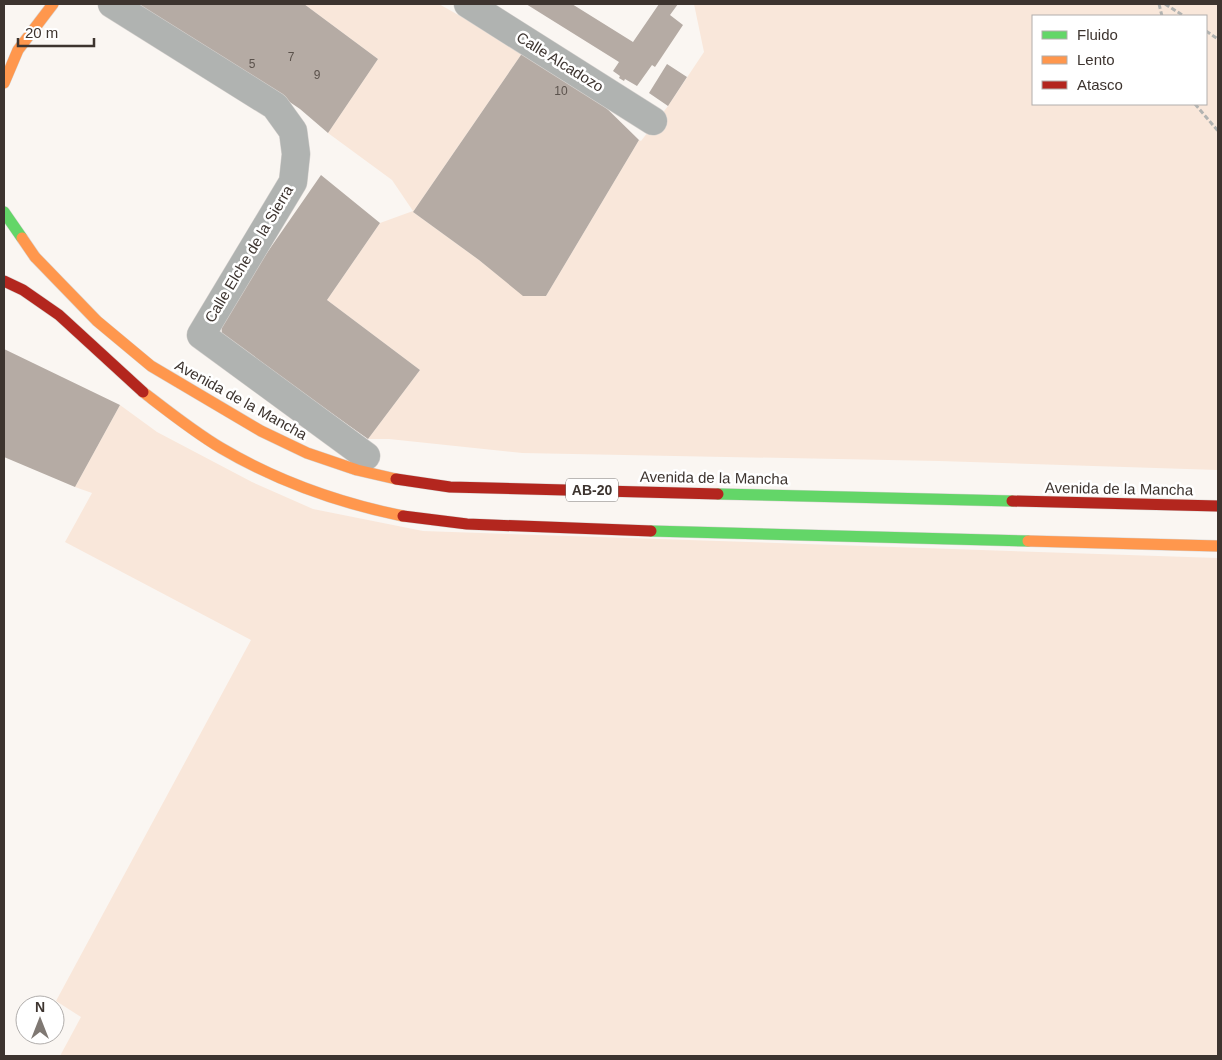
<svg xmlns="http://www.w3.org/2000/svg" width="1222" height="1060" font-family="Helvetica,sans-serif">
<style>
.green{fill:#f9e7da;fill-rule:evenodd}
.building{fill:#b5aba4}
.lines{fill:none;stroke-linecap:round;stroke-linejoin:round}
.street-casing{stroke:#d7d3d0;stroke-width:29}
.fast-casing{stroke:#d7d3d0;stroke-width:12}
.slow-casing{stroke:#d7d3d0;stroke-width:12}
.jam-casing{stroke:#d7d3d0;stroke-width:12}
.path{stroke:#b2b3b1;stroke-width:3;stroke-dasharray:5 2.5;stroke-linecap:butt}
.street{stroke:#b0b3b1;stroke-width:28}
.fast{stroke:#63d668;stroke-width:11}
.slow{stroke:#ff974d;stroke-width:11}
.jam{stroke:#b3261e;stroke-width:11}
.slow-bridge-casing{stroke:#d7d3d0;stroke-width:12;stroke-linecap:butt}
.slow-bridge{stroke:#ff974d;stroke-width:11}
.labels{text-anchor:middle;stroke-width:5;stroke-linejoin:round;paint-order:stroke}
.number-label{font-size:12px;fill:#5b524c}
.shield{fill:#fff;stroke:#77716d;stroke-width:1}
.shield-label{font-size:14px;font-weight:bold;fill:#3d342f}
.street-label{font-size:15px;fill:#3d342f;stroke:#fff}
</style>
<rect width="100%" height="100%" fill="#faf6f2"/>
<path class="green" d="M 304,4 L 439,4 L 523,52 L 413,212 L 479,260 L 523,295 L 546,296 L 639,140 L 641,141 L 668,106 L 704,52 L 694,4 L 1218,4 L 1218,470 L 939,461 L 522,453 L 389,439 L 368,439 L 420,370 L 327,300 L 380,223 L 413,211 L 392,180 L 328,133 L 378,59 ZM 1033,16 L 1206,16 L 1206,104 L 1033,104 Z
M 120,405 L 157,432 L 252,482 L 313,509 L 423,531 L 1218,558 L 1218,1056 L 60,1056 L 81,1017 L 56,1001 L 251,640 L 65,542 L 92,493 L 75,487 Z"/>
<path class="building" d="M 136,4 L 304,4 L 378,59 L 328,133 L 300,109 L 272,90 Z
M 526,4 L 572,4 L 633,42 L 659,4 L 678,4 L 670,15 L 683,25 L 655,67 L 652,65 L 637,86 L 625,79 L 624,81 L 619,78 L 620,76 L 613,71 L 619,62 Z
M 523,52 L 592,94 L 639,140 L 546,296 L 523,296 L 479,260 L 413,212 Z
M 667,64 L 687,77 L 668,106 L 649,93 Z
M 321,175 L 380,223 L 327,300 L 420,370 L 368,439 L 222,336 L 221,319 Z
M 4,349 L 120,405 L 75,487 L 4,457 Z"/>
<g class="lines">
<g class="street-casing">
<path id="street" d="M 112,4 L 275,106 L 293,131 L 296,154 L 293,182 L 201,335 L 366,456
M 468,4 L 653,121"/>
</g>
<g class="fast-casing">
<path id="fast" d="M 4,212 L 22,238
M 718,494 L 1012,501
M 651,531 L 1028,541"/>
</g>
<g class="slow-casing">
<path id="slow" d="M 4,83 L 18,50 L 53,4
M 35,257 L 97,321 L 151,366 L 261,431 L 307,453 L 357,470 L 396,479
M 143,392 C 169,412 194,432 221,448 C 277,481 339,503 403,516
M 1028,541 L 1218,546"/>
</g>
<g class="jam-casing">
<path id="jam" d="M 4,281 L 23,290 L 59,315 L 143,392
M 396,479 L 450,487 L 718,494
M 1012,501 L 1218,506
M 403,516 L 467,524 L 651,531"/>
</g>
<path class="path" d="M 1159,4 L 1162,16
M 1165,4 L 1184,16
M 1206,31 L 1218,39
M 1195,104 L 1218,131"/>
<use href="#street" class="street"/>
<use href="#fast" class="fast"/>
<use href="#slow" class="slow"/>
<use href="#jam" class="jam"/>
<g class="slow-bridge-casing">
<path id="slow-bridge" d="M 22,238 L 35,257"/>
</g>
<use href="#slow-bridge" class="slow-bridge"/>
</g>
<g class="labels">
<g class="number-label">
<text x="291" y="61">7</text>
<text x="252" y="68">5</text>
<text x="317" y="79">9</text>
<text x="561" y="95">10</text>
</g>
<rect class="shield" x="566" y="478.5" width="52" height="23" rx="4"/>
<g class="shield-label">
<text x="592" y="495">AB-20</text>
</g>
<g class="street-label">
<text transform="translate(560 62) rotate(32)" y="5">Calle Alcadozo</text>
<text transform="translate(249 254) rotate(-59)" y="5">Calle Elche de la Sierra</text>
<text transform="translate(241 400) rotate(29)" y="5">Avenida de la Mancha</text>
<text transform="translate(714 478) rotate(1)" y="5">Avenida de la Mancha</text>
<text transform="translate(1119 489) rotate(1)" y="5">Avenida de la Mancha</text>
</g>
</g>
<rect width="1222" height="1060" fill="none" stroke="#3d342f" stroke-width="10"/>
<rect x="1032" y="15" width="175" height="90" fill="#ffffff" stroke="#b1aeac"/>
<rect x="1042" y="31" width="25" height="8" fill="#63d668" stroke="#b1aeac"/>
<text x="1077" y="40" font-size="15" fill="#3d342f">Fluido</text>
<rect x="1042" y="56" width="25" height="8" fill="#ff974d" stroke="#b1aeac"/>
<text x="1077" y="65" font-size="15" fill="#3d342f">Lento</text>
<rect x="1042" y="81" width="25" height="8" fill="#b3261e" stroke="#b1aeac"/>
<text x="1077" y="90" font-size="15" fill="#3d342f">Atasco</text>
<g transform="translate(40 1020)"><circle r="24" fill="#ffffff" stroke="#b1aeac"/>
<path d="M0-4L9 19L0 12L-9 19Z" fill="#7f7873"/>
<text y="-8" font-size="14" font-weight="bold" text-anchor="middle" fill="#3d342f">N</text>
</g>
<path d="M18 38v8h76v-8" fill="none" stroke="#3d342f" stroke-width="2.5"/>
<text x="25" y="38" font-size="15" fill="#3d342f" stroke="#ffffff" stroke-width="4" paint-order="stroke">20 m</text>
</svg>
